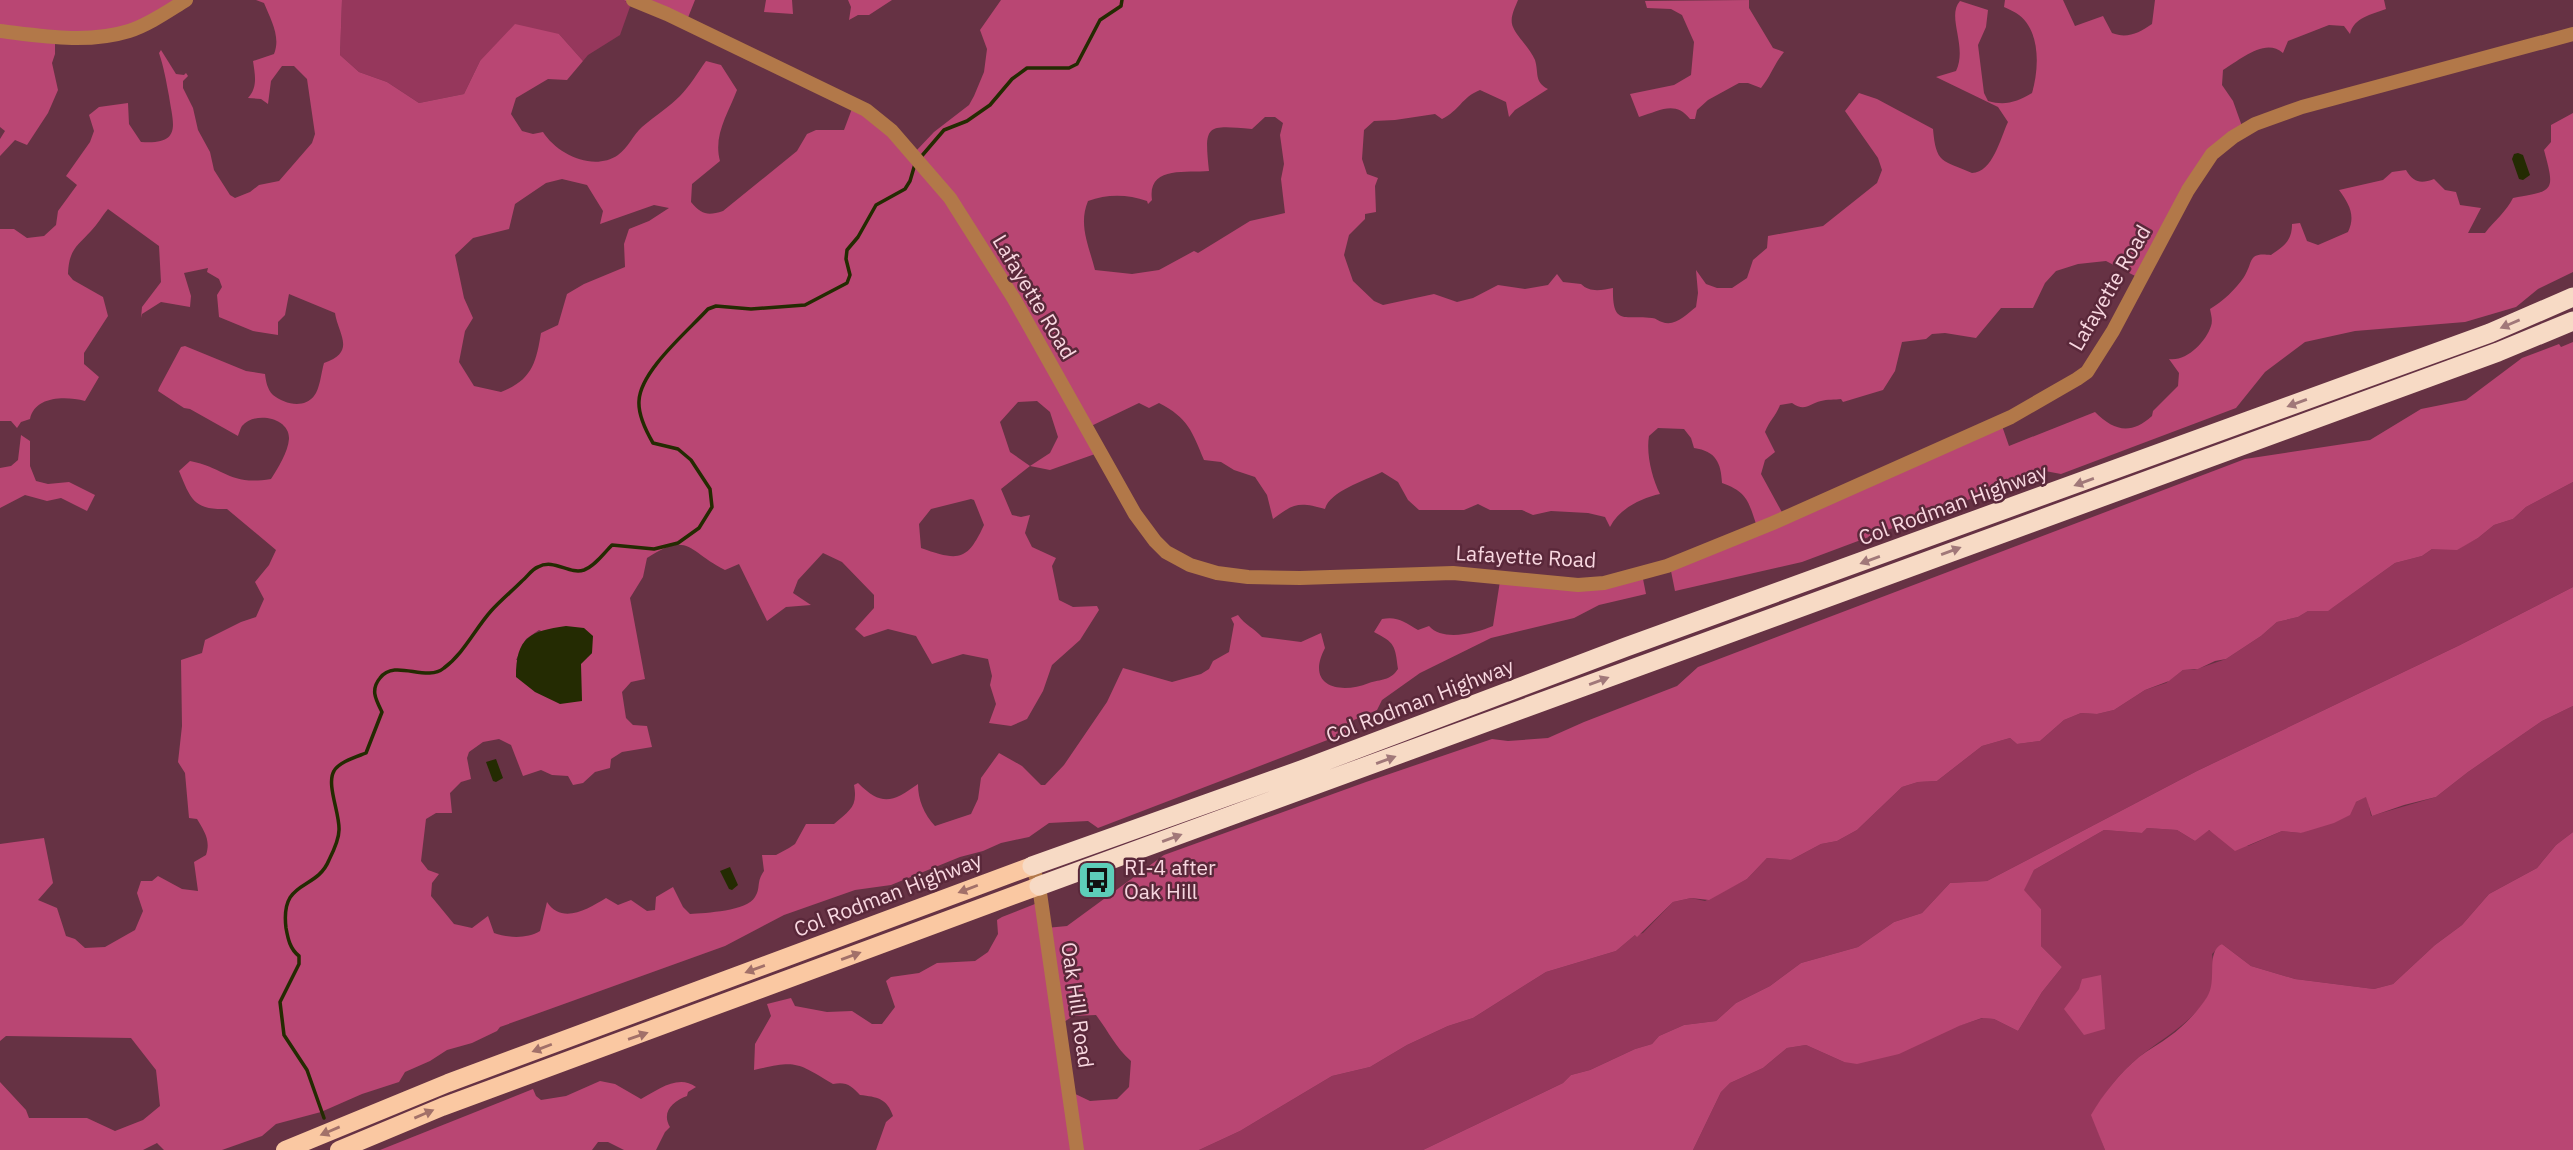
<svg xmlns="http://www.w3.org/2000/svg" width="2573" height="1150" font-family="'IBM Plex Sans',sans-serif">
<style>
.green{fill:#96375c}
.forest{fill:#b94673;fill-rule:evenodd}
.water{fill:#242b02}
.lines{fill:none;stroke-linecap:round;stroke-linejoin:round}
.stream{stroke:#242b02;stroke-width:3.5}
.tertiary{stroke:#b27849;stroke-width:14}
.trunk{stroke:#fac8a2;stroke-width:18}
.motorway{stroke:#f7dac5;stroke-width:19}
.oneway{fill:#a17879}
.oneway2{fill:#a27069}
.labels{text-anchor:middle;stroke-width:5;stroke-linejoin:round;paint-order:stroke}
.street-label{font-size:21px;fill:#f8d7e0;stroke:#5a283a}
.poi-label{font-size:21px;fill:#f8d7e0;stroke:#5a283a;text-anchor:start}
</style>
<rect width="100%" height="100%" fill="#663244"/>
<path class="green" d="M 342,0 L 623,0 L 631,4 L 620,35 L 588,55 L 583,61 L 559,34 L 480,61 L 464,94 L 419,103 L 387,82 L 359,72 L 340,55 Z
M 2573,482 L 2573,587 L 2460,645 L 2197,771 L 1987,881 L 1950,883 L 1922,913 L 1894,922 L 1858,947 L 1801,963 L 1770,986 L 1736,1003 L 1716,1021 L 1684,1025 L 1659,1036 L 1652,1044 L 1635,1049 L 1590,1070 L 1571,1075 L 1563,1083 L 1423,1150 L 1199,1150 L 1240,1131 L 1332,1076 L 1370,1067 L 1407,1045 L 1448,1026 L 1473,1018 L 1546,972 L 1616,951 L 1635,935 L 1643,933 L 1673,902 L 1691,898 L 1705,901 L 1747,879 L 1767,858 L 1791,860 L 1821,844 L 1837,841 L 1857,830 L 1902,787 L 1918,782 L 1937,781 L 1982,746 L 2010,738 L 2017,744 L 2040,741 L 2064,720 L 2081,713 L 2097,714 L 2114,710 L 2145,690 L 2166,683 L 2183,670 L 2194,670 L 2226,659 L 2261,636 L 2277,622 L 2298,617 L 2308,611 L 2323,611 L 2332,608 L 2395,563 L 2422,556 L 2432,549 L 2457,549 L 2478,538 L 2494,525 L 2513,519 L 2526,507 Z
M 2573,706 L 2573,832 L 2556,845 L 2537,868 L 2489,894 L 2462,925 L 2435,945 L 2393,984 L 2374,989 L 2295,979 L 2251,966 L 2222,944 L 2212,954 C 2214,968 2216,984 2208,996 C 2192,1023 2163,1038 2139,1057 C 2120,1073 2103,1094 2092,1115 L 2105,1150 L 1693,1150 L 1721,1092 L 1730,1083 L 1763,1068 L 1787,1048 L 1806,1045 L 1844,1062 L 1983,1018 L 1994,1019 L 2018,1031 L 2042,992 L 2062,967 L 2041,946 L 2041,909 L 2023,890 L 2034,870 L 2104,830 L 2142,833 L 2147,828 L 2177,830 L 2195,841 L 2208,830 L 2248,846 L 2282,831 L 2301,833 L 2367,796 L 2371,816 L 2436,797 L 2468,772 L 2542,721 Z"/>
<path class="forest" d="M 0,0 L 186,0 L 141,26 L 55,38 L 55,54 L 52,63 L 58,90 L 48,113 L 27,145 L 15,140 L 0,156 L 0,139 L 5,131 L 0,127 Z
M 256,0 L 342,0 L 340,55 L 359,72 L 387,82 L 419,103 L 464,94 L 480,61 L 515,24 L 559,34 L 583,61 L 567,80 L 548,79 L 516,98 L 511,114 L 522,131 L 533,134 L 543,132 C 557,154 593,172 618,155 C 628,148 633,135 642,127 C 655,116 669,107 680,96 C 690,86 698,72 706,61 L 721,65 L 737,90 C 728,114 713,135 720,161 L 692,184 L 691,202 C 702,215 708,216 723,211 L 797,151 L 807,134 L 816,130 L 844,130 L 853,106 L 916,151 L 934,132 L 969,105 L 974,96 L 984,72 L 987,49 L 980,30 L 1001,0 L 1518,0 C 1515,8 1509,18 1513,27 C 1517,37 1530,48 1535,60 C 1539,73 1534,82 1548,89 L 1515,110 L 1509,117 L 1506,102 L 1480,90 C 1462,97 1459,111 1442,119 L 1435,114 L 1395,120 L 1374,121 L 1364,130 L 1362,159 L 1367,174 L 1378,178 L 1375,186 L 1376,212 L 1365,214 L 1365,219 L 1349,235 L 1344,255 L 1353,281 L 1374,301 L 1383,305 L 1434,294 L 1457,302 L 1473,298 L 1498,285 L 1525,289 L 1548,285 L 1557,274 L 1563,282 L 1581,284 C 1590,293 1602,290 1613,288 C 1612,328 1626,314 1652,318 C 1656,318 1658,321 1662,322 C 1675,327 1686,315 1696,307 L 1698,293 L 1696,270 L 1706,284 L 1717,288 L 1732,288 L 1747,278 L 1753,260 L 1767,248 L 1768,236 L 1823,226 L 1877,183 L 1882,170 L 1878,158 L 1845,111 L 1859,93 L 1877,99 L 1933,129 C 1936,164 1942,160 1972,173 C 1993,172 2000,139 2008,122 L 1998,107 L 1936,77 L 1956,71 C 1968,46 1946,17 1960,1 L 1988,10 L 1986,27 L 1978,45 L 1984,93 L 1988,101 C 2005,106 2017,102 2032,93 C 2039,69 2041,32 2019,15 C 2015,12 2009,9 2004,7 L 2005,0 L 2063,0 L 2075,26 L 2103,16 L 2112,33 C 2127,39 2139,33 2152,24 L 2155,0 L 2384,0 L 2386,9 C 2371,15 2354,17 2350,34 L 2344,26 L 2329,25 L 2288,41 L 2283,53 C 2265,37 2240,60 2223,70 L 2222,85 L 2233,101 L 2243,129 L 2221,146 L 2141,279 L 2106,261 L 2078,264 L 2056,271 L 2045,283 L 2033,308 L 2001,308 L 1976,338 L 1945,333 L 1932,334 L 1926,339 L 1902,342 L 1895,371 L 1883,390 L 1843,402 L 1841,399 C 1835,400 1827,399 1821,401 C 1809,404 1805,412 1792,403 L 1780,405 C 1776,416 1769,421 1765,432 L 1775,452 L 1765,460 L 1761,474 L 1784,516 L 2001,423 L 2009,446 L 2095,412 C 2114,431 2131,435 2152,416 L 2153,411 L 2178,386 L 2179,373 L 2169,359 C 2186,362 2206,342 2211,326 C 2213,320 2211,315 2210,309 C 2222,302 2236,289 2244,277 C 2254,261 2247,252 2271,255 C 2284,246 2292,241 2292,224 L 2300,223 L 2307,241 L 2318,245 L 2348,232 C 2356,215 2349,204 2339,190 L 2383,180 L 2392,172 L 2406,170 C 2414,183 2421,184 2434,179 L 2445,190 L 2456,192 L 2460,205 L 2481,208 L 2468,233 L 2485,233 C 2495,220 2506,212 2513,198 C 2555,191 2555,191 2544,150 L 2551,142 L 2551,125 L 2573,113 L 2573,272 L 2538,289 L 2516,307 L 2465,322 L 2355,331 L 2305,342 L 2265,372 L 2236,408 L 2061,474 L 2045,471 L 1802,562 L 1675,591 L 1670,566 L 1757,527 C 1749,503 1748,492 1722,483 C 1721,463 1716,451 1694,448 L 1691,438 L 1684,429 L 1658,428 L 1649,436 C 1646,454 1652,478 1660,494 C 1641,498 1619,509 1610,527 L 1605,517 L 1588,513 L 1551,511 L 1533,515 L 1522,510 L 1490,510 L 1478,504 L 1464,510 L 1419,510 L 1408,500 L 1398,482 L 1382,472 C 1364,481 1330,491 1325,509 C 1299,502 1294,503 1273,519 L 1267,495 L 1255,477 L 1234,470 L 1221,462 L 1204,460 C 1192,431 1188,418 1159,403 L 1149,408 L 1139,403 L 1089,427 L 1095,454 L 1050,470 L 1030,466 L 1001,489 L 1012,515 L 1021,517 L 1030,515 L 1025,533 L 1032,547 L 1056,558 L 1052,566 L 1059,600 L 1073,607 L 1097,606 L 1099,610 L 1080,640 L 1052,665 L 1043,691 L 1027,719 L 1011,726 L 989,723 L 996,704 L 990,685 L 992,676 L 988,659 L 963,654 L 932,664 L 916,636 L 888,629 L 864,637 L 855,629 L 874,608 L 874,595 L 842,562 L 823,553 L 798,580 L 793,593 L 811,605 L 786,607 L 767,621 L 739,564 L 725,570 C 689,552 689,530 647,558 L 643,577 L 630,598 L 645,679 L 631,682 L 622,692 L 626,718 L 633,725 L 647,726 L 652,747 L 622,752 L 611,759 L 610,768 L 595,772 L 583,783 L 573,785 L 568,776 L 552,775 L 541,770 L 523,776 L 511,745 L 499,739 L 483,742 L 469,752 L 467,758 L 471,779 L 461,782 L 450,793 L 452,813 L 436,813 L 426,819 L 421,861 L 428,870 L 439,874 L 432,883 L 431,896 L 454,924 L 472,928 L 488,916 L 494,933 C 508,938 527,939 540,931 L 547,902 C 562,925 588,909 606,898 L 618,905 L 631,900 L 647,911 L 655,910 L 656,897 L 673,887 L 683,907 L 690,914 C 706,913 747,911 755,897 C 761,888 756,882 764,871 L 762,855 L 776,855 L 789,848 L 795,844 L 806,824 L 834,824 C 850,810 858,807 854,785 L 858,783 C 882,807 893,802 918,784 C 918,800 924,814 935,826 L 971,814 L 978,799 L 981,778 L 999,753 L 1022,766 L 1041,785 L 1045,785 L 1064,765 L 1107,702 L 1123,668 L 1172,682 L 1201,674 L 1209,669 L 1213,661 L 1229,652 L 1234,624 L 1231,618 L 1238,615 C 1245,625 1254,628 1262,637 L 1301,642 L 1321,633 L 1325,648 C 1305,686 1339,695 1369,683 C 1381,679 1390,681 1398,669 C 1395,645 1395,643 1374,632 L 1382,619 C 1397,616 1405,622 1418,630 L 1429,626 C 1443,642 1476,633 1493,626 L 1500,581 L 1577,585 L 1642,574 L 1646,594 L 1599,605 L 1574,618 L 1491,638 L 1420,673 L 1382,700 L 1377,710 L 1354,720 L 1353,724 L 1351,724 L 1351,731 L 1098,828 L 1088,821 L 1049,823 L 1029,837 L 1001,843 L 983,851 L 960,857 L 891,885 L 855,890 L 784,915 L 725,946 L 500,1027 L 497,1031 L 472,1043 L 447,1050 L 430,1061 L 405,1072 L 399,1082 L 362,1094 L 321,1112 L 276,1124 L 262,1136 L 222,1150 L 164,1150 L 157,1143 L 143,1150 L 0,1150 L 0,1082 L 26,1110 L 29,1118 L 87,1118 L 115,1131 L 143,1120 L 160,1106 L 156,1070 L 131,1038 L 6,1036 L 0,1041 L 0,844 L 44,838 L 53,883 L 38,900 L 57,908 L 66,936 L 75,939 L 85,948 L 105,947 L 135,930 L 143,911 L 137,893 L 141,881 L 152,881 L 158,876 L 182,889 L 198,891 L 194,862 L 206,855 C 211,840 204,831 197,819 L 189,818 L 185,773 L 178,762 L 182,726 L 181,660 L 202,653 L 205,640 L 241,622 L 256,617 L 264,599 L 255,582 L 269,565 L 276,550 L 227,509 C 194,510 191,500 179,471 L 190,461 C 226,468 229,486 271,479 C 278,468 288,452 289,439 C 290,417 254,411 242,426 C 241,427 238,436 238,436 L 190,409 L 184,408 L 158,391 L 159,388 L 181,347 L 185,346 L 246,371 L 265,374 C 266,381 267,389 273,395 C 284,404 304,409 314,396 C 320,389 321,373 324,363 C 357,352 338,334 335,313 L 289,294 L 285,315 L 278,322 L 278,335 L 253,331 L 219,317 L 217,295 L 222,287 L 219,279 L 207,272 L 208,268 L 184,273 L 191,296 L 190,307 L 161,302 L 142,314 L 141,318 L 142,307 L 161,282 L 159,246 L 108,209 C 102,216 97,225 91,231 C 76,247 69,250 68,274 L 73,280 L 103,297 L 108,316 L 84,353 L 84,364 L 99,377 L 85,401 C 65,396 35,396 30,419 L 21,422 L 17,428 L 11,421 L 0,421 L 0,229 L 14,229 L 27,238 L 44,236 L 56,225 L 58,211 L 77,185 L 66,176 L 90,142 L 94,131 L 89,115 L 99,107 L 128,103 L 129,124 L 141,142 C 183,145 173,124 169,96 C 166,80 164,68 159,53 L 161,50 L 176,74 L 184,75 L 186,73 L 188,76 L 183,81 L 183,88 L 193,108 L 198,130 L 210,152 L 214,170 L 230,195 L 235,198 L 250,192 L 259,185 L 279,181 L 312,143 L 315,134 L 307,79 L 294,66 L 282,66 L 271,81 L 268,104 L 261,99 L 248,98 C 258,87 255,75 253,61 L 274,54 C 281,37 271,20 264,3 ZM 1265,117 L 1275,117 L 1283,123 L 1280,135 L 1284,164 L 1281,179 L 1285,213 L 1250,221 L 1198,253 L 1194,251 L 1159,270 L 1132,274 L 1095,270 C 1089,246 1078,225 1088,201 C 1107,194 1127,194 1147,201 L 1148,204 L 1152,200 C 1147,166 1185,173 1209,171 C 1204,124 1206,125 1252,129 ZM 562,179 L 587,185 L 603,211 L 600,224 L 654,205 L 669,208 L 649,221 L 629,229 L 624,244 L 625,267 L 584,284 L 567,294 L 558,325 L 541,333 C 536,363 532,380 501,392 L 474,386 L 459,362 L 465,331 L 473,318 L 464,298 L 455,255 L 473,238 L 509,229 L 515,204 L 546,183 ZM 1037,401 L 1050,412 L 1058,437 L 1050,453 L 1030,466 L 1010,452 L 1000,422 L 1018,402 ZM 971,499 L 974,500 L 984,525 C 967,562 958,561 921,548 L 919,524 L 931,509 ZM 539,630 L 592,653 L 581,663 L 516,660 L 526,639 Z
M 623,0 L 695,0 L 685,25 Z
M 766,0 L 792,0 L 793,14 L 764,12 Z
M 848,0 L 892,0 L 869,15 L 858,15 L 849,20 L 851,7 Z
M 1749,0 L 1749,8 L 1773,48 L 1784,52 C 1774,64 1771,76 1761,88 L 1748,83 L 1739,83 L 1708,100 L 1697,110 L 1695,119 L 1690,119 C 1675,100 1660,111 1639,117 L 1630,94 L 1674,85 L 1691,75 L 1694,42 L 1682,15 L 1671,9 L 1647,8 L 1645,1 Z
M 2573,342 L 2573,482 L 2526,507 L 2513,519 L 2494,525 L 2478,538 L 2457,550 L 2432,549 L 2422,556 L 2395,563 L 2328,611 L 2308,611 L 2298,617 L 2277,622 L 2261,636 L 2226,659 L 2215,661 L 2198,669 L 2183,670 L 2169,681 L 2145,690 L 2114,710 L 2097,714 L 2081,713 L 2064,720 L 2040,741 L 2017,744 L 2010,738 L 1982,746 L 1937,781 L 1918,782 L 1902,787 L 1857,830 L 1837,841 L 1821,844 L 1791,860 L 1767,858 L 1747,879 L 1709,900 L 1691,898 L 1673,902 L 1637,937 L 1635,935 L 1616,951 L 1546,972 L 1473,1018 L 1448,1026 L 1407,1045 L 1370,1067 L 1332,1076 L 1240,1131 L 1199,1150 L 876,1150 L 886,1122 L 893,1116 C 887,1098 877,1097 860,1095 C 852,1086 846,1081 833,1084 C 796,1062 797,1060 754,1070 L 755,1044 L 771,1016 L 767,1004 L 791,998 L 795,1006 L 827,1012 L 852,1011 L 872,1024 L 882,1024 L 895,1007 L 886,981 L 891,977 L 919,973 L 937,963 L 975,961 L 988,952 L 998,934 L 997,920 L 1002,917 L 1040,902 L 1046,928 L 1067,926 L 1164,855 L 1366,782 L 1492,739 L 1508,741 L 1548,738 L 1584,722 L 1677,686 L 1698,667 L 2245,459 L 2370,440 L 2421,409 L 2466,400 L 2522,358 L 2559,344 L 2561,347 ZM 1096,1015 C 1109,1032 1115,1047 1131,1061 L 1129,1087 L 1117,1099 L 1090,1101 L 1069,1091 L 1061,1024 L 1073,1016 Z
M 21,435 L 30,441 L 30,466 L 36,481 L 48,484 L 69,482 L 95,495 L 87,511 L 61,498 L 47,501 L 25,495 L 0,508 L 0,468 L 11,466 L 18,460 Z
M 2573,587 L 2573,706 L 2542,721 L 2468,772 L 2436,797 L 2404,805 L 2372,816 L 2366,797 L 2356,802 L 2350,815 L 2334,823 L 2301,833 L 2282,831 L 2235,851 L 2209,830 L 2195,841 L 2177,830 L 2147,828 L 2142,833 L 2104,830 L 2034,870 L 2024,890 L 2041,909 L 2041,946 L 2062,967 L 2042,992 L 2018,1031 L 1994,1019 L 1982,1018 L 1959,1026 L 1899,1054 L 1857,1064 L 1844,1062 L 1806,1045 L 1787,1048 L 1763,1068 L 1730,1083 L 1721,1092 L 1693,1150 L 1423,1150 L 1563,1083 L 1571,1075 L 1590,1070 L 1635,1049 L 1652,1044 L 1659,1036 L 1684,1025 L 1716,1021 L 1736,1003 L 1770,986 L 1801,963 L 1858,947 L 1894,922 L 1922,913 L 1950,883 L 1987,881 L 2197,771 L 2460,645 Z
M 2573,832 L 2573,1150 L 2105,1150 L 2091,1115 C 2103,1094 2120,1073 2139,1057 C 2149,1049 2160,1044 2170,1036 C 2183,1027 2199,1010 2207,997 C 2218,981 2205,952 2222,944 L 2251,966 L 2295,979 L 2374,989 L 2393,984 L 2435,945 L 2462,925 L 2489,894 L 2537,868 L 2556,845 Z
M 2101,975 L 2105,1029 L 2084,1035 L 2064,1009 L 2079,989 L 2082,979 Z
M 600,1081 L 615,1084 L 641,1099 C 658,1090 678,1074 696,1087 L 688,1092 L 687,1096 C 673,1101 661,1112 670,1127 L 665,1132 L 656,1150 L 624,1150 L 608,1142 L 598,1142 L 592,1150 L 380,1150 L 533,1089 L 536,1096 L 541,1100 L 566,1096 Z"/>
<path class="water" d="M 2518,153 L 2523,155 L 2530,175 L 2523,180 L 2519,179 L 2512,159 L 2514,154 Z
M 566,626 L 584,628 L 593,636 L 592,653 L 581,664 L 582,701 L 560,704 L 535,692 L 516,677 C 516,637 530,631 566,626 Z
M 496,759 L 503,778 L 496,782 L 493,781 L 486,762 Z
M 730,867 L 738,885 L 732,890 L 729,889 L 720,871 Z"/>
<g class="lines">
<path class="stream" d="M 920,158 L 944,130 L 967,121 L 990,105 L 1012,79 L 1027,68 L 1069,68 L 1077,64 L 1100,20 L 1121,6 L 1122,0
M 324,1118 L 307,1070 L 284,1035 L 280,1002 L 299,964 L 299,956 C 290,949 288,939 286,928 C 280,878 316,892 329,860 C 333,852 339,839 339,830 C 340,814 326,784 334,771 C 339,762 356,757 366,753 L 382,712 C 376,700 370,690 380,678 C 395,658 426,683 444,668 C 464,653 475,629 491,611 C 501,600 512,591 522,581 C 527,577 532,569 538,567 C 554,558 569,575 584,570 C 595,566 604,553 612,545 L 654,549 L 678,543 L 699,528 L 712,507 L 710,489 L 691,460 L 678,449 L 653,443 C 646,431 638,415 639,401 C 640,371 688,331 708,309 L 716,306 L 751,309 L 805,305 L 847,283 L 850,275 L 846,259 L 847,250 L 858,237 L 876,205 L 905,189 L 910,181 L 915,164"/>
<path class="tertiary" d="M 633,0 L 667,14 L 866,110 L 892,131 L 950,198 L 1014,299 L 1135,514 L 1155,541 L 1166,552 L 1190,565 L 1217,573 L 1248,577 L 1300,578 L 1453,573 L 1578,585 L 1604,583 L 1667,566 L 1773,523 L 2011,417 L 2077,379 L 2087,372 L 2113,331 L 2188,190 L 2212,154 L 2233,137 L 2255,124 L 2302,107 L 2573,34
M 0,31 C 42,36 87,44 129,31 C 150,24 168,11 186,0
M 1032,866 L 1039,886 L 1077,1150"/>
<path class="trunk" d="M 285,1150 L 448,1083 L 1032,866
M 339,1150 L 442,1107 L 1039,886"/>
<path class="motorway" d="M 1032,866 L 1304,769 L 1626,647 L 2490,333 L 2573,297
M 1039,886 L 2498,352 L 2573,321"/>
</g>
<defs><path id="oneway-solid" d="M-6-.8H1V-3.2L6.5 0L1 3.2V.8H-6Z" transform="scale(1.75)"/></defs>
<g class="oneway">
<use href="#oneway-solid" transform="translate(2510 324) rotate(157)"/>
<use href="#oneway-solid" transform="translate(2297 403) rotate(160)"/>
<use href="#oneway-solid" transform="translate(2084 482) rotate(160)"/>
<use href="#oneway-solid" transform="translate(1951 551) rotate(-20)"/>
<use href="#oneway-solid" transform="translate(1870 560) rotate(160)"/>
<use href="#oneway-solid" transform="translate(1599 681) rotate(-20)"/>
<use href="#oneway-solid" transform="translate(1386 760) rotate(-20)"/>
<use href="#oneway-solid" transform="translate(1172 838) rotate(-20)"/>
</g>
<g class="oneway2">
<use href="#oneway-solid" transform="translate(968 889) rotate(159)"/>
<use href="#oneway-solid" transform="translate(851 956) rotate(-20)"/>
<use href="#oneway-solid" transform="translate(755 969) rotate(160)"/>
<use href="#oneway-solid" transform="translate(638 1036) rotate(-19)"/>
<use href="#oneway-solid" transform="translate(542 1048) rotate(159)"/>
<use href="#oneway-solid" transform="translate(424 1114) rotate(-23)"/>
<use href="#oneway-solid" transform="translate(330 1131) rotate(157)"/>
</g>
<defs>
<g id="bus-square" transform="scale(2.0125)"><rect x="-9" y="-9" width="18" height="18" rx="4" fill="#5dceb9" stroke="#5a283a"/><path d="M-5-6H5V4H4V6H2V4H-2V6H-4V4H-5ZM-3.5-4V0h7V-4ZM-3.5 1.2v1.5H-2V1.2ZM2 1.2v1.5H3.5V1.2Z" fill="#111"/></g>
</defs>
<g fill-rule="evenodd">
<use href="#bus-square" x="1097" y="880"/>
</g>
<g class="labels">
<g class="street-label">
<text transform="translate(2110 288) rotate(-60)" y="7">Lafayette Road</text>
<text transform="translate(1034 297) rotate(59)" y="7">Lafayette Road</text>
<text transform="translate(1953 505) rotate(-20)" y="7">Col Rodman Highway</text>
<text transform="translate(1526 557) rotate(3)" y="7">Lafayette Road</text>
<text transform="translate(1420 701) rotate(-21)" y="7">Col Rodman Highway</text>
<text transform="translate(888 895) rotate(-21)" y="7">Col Rodman Highway</text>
<text transform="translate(1077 1005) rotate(82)" y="7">Oak Hill Road</text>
</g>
<g class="poi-label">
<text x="1124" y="875">RI-4 after<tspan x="1124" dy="24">Oak Hill</tspan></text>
</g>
</g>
</svg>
